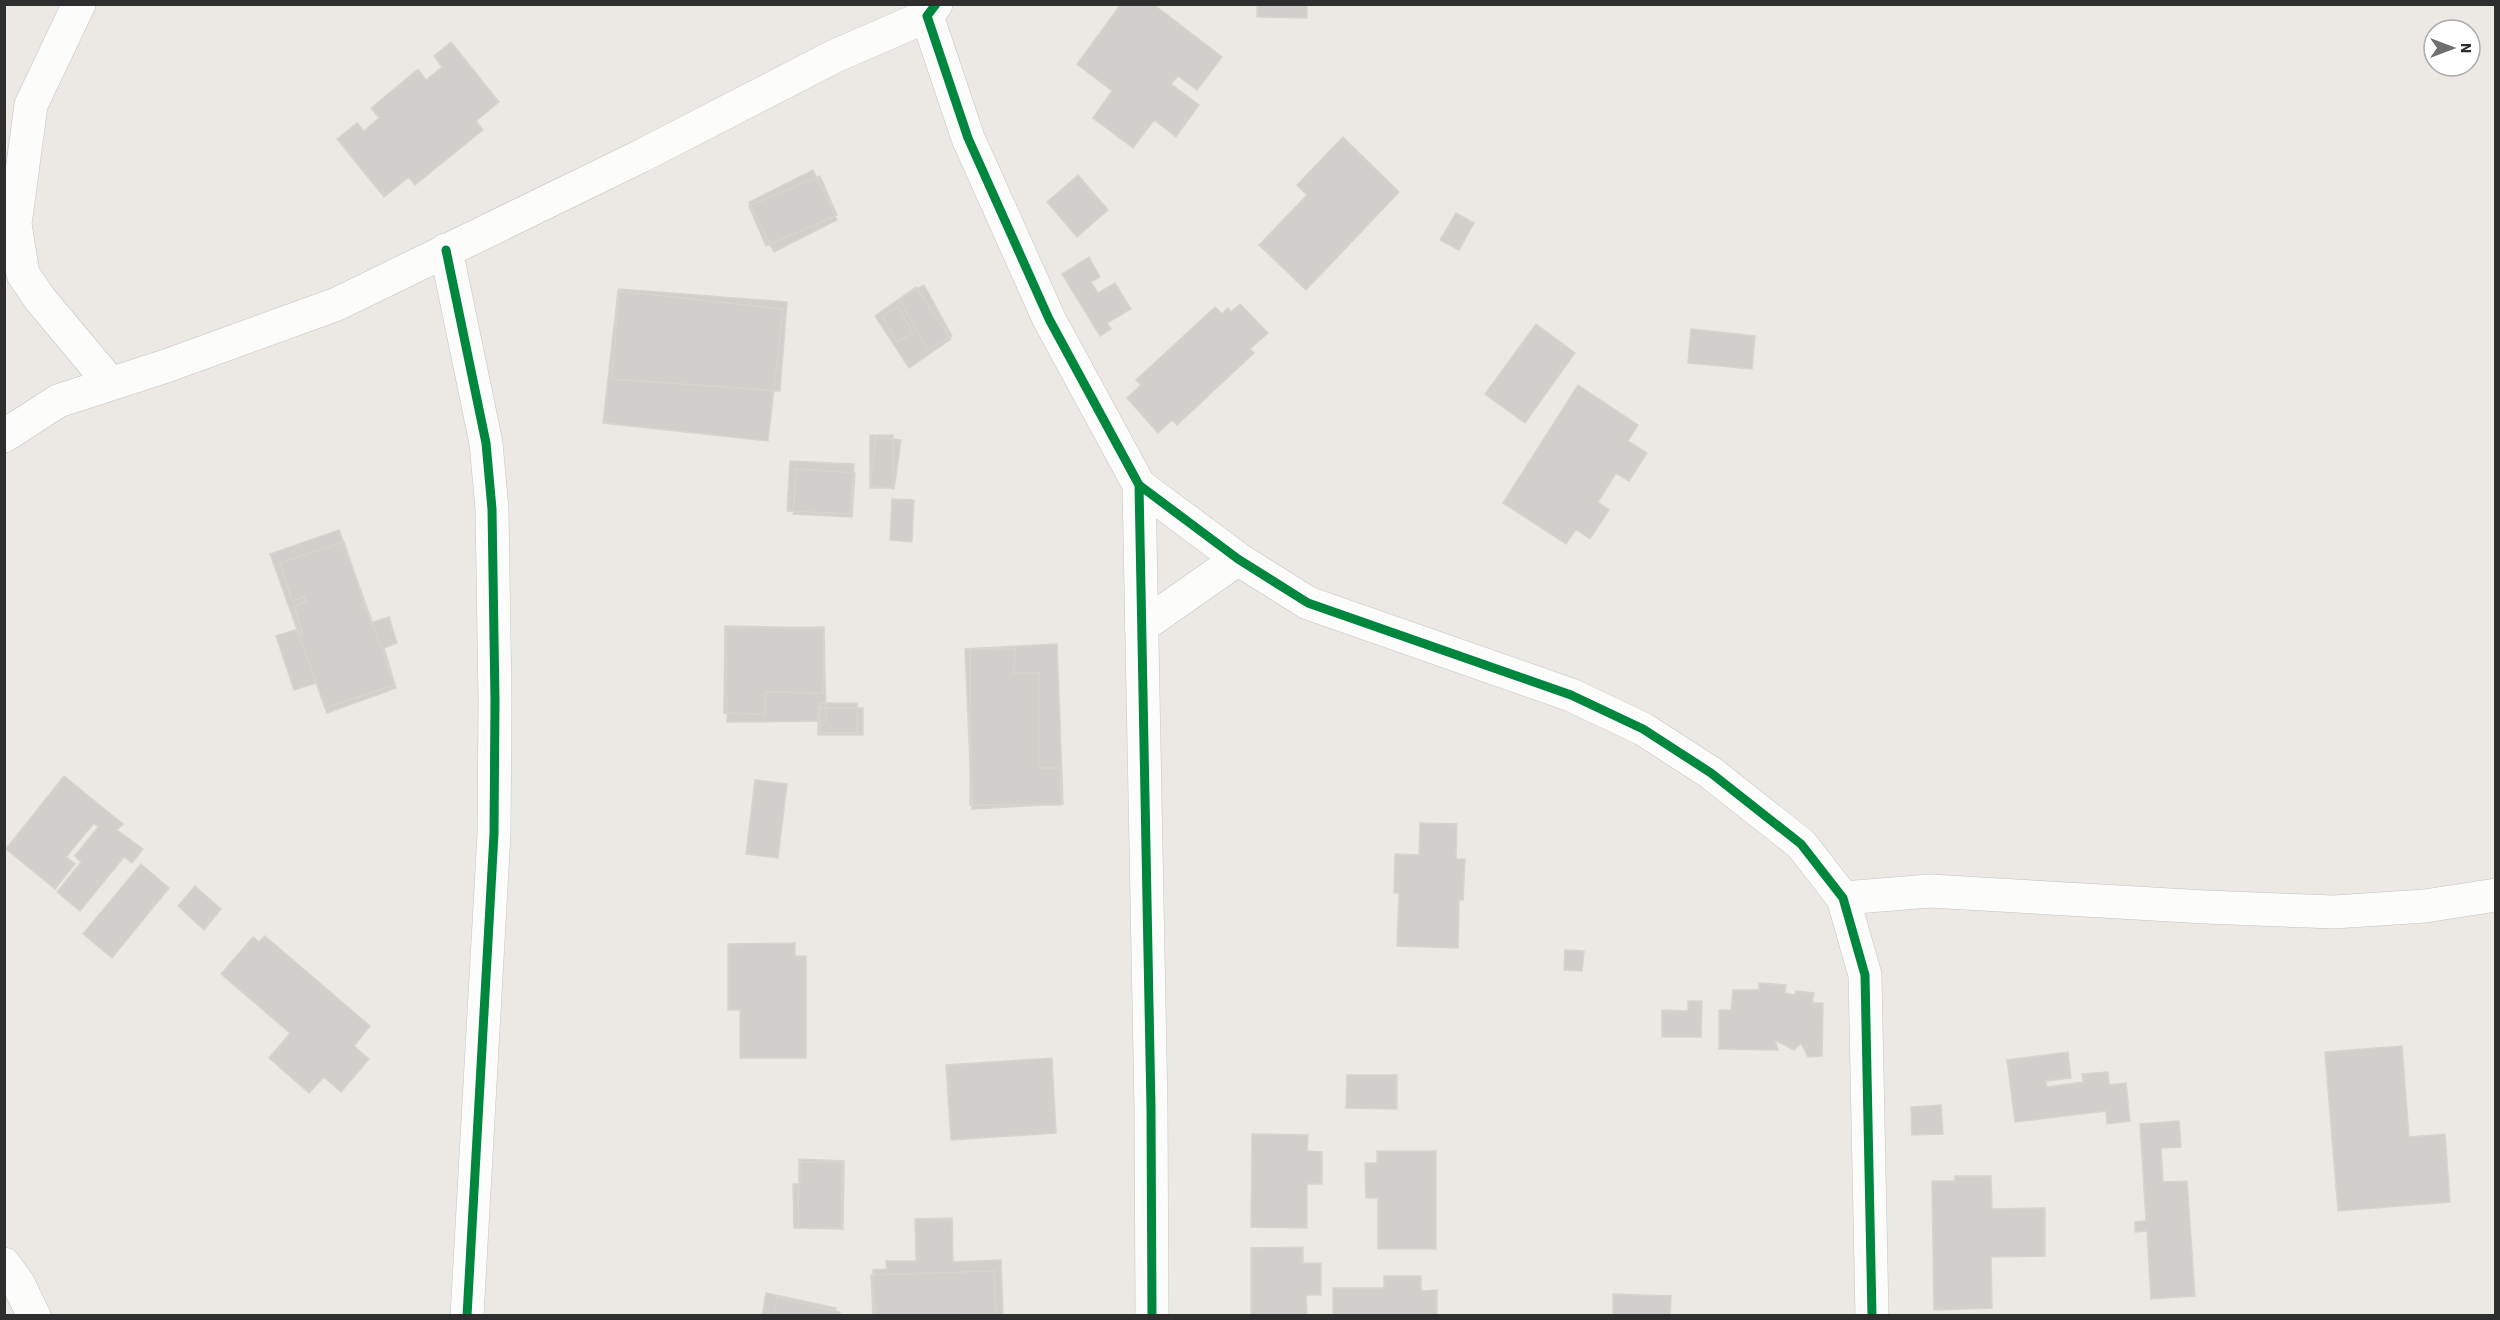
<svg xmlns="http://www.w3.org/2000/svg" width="2500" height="1320" font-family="'Source Sans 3',sans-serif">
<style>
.building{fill:#d1cecb;stroke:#d7d4d0;stroke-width:1.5}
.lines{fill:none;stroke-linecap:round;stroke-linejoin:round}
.minor-casing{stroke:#c5c4c5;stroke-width:34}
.minor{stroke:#fcfcfb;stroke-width:33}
.cycleway-casing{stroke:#fff;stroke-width:13}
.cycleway{stroke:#00873e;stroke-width:9}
</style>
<rect width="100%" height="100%" fill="#ece8e4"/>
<path class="building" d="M 1121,4 L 1153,4 L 1222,57 L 1197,90 L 1178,76 L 1171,84 L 1199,105 L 1176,137 L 1154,120 L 1133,148 L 1093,118 L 1112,91 L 1077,64 Z
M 1257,4 L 1307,4 L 1307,18 L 1257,17 Z
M 451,42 L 499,102 L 476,121 L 483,130 L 415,185 L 409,177 L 384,197 L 337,139 L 357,123 L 364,131 L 379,118 L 371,108 L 418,69 L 426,80 L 442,67 L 434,56 Z
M 1343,137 L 1399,192 L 1306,290 L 1259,245 L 1307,195 L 1297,185 Z
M 813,170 L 837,220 L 774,252 L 749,202 Z
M 1078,175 L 1108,210 L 1077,237 L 1047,202 Z
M 820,176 L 837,215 L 766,246 L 749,206 Z
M 1456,213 L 1474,223 L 1459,250 L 1440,240 Z
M 1089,257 L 1100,277 L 1091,282 L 1098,293 L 1115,283 L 1131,309 L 1107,323 L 1111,329 L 1100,336 L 1062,274 Z
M 924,285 L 952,336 L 928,350 L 899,299 Z
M 916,287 L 951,339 L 909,368 L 875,316 Z
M 619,289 L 787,302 L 780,391 L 612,379 Z
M 618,291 L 783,309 L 768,441 L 603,423 Z
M 1240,304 L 1268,333 L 1250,349 L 1254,353 L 1177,425 L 1172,420 L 1158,433 L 1127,398 L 1141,385 L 1136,380 L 1215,307 L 1222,314 L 1228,308 L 1231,312 Z
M 898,307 L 913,333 L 897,342 L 882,316 Z
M 1536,324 L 1575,353 L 1525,423 L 1485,394 Z
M 1691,329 L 1755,336 L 1752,369 L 1688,363 Z
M 1578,385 L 1638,425 L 1628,441 L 1647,453 L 1629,481 L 1616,473 L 1598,502 L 1609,510 L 1590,539 L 1576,529 L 1566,544 L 1503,503 Z
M 870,435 L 893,435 L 893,488 L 870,488 Z
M 876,437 L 901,440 L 894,489 L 870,485 Z
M 790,461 L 854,464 L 851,514 L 787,511 Z
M 796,469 L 855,473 L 852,517 L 793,514 Z
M 892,499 L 914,500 L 912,542 L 890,540 Z
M 339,530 L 396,688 L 327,713 L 270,554 Z
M 344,542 L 371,623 L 389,617 L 397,643 L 384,648 L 395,685 L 325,708 L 316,683 L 294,690 L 276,636 L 298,629 L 300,636 L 303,634 L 294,607 L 306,602 L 304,597 L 292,601 L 280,563 Z
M 725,626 L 824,628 L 823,693 L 765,692 L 765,714 L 724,713 Z
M 824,627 L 826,721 L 727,722 L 726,628 Z
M 1057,644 L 1063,804 L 972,809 L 965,649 Z
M 970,649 L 1015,649 L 1014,673 L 1039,673 L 1039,768 L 1061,768 L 1061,805 L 970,805 Z
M 820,703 L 857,703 L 857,733 L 820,733 Z
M 818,708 L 863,708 L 863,735 L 818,735 Z
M 64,776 L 123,824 L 117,830 L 143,849 L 132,863 L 124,857 L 80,911 L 57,892 L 81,862 L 75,856 L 98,827 L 94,823 L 66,857 L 75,864 L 55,889 L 6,849 Z
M 755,780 L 787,784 L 778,858 L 746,854 Z
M 1420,823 L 1457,824 L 1456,859 L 1465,859 L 1463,900 L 1459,900 L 1458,948 L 1397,946 L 1399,893 L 1394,893 L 1395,854 L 1419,855 Z
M 141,864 L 169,888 L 112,958 L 83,934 Z
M 195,886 L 221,909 L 204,930 L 178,906 Z
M 265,936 L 370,1026 L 354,1046 L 369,1059 L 341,1092 L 324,1077 L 309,1093 L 269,1058 L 290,1033 L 221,974 L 253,937 L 259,942 Z
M 795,943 L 795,956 L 806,956 L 806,1058 L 740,1058 L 740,1010 L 728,1010 L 728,944 Z
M 1565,950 L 1584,951 L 1582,971 L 1564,970 Z
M 1759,983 L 1786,985 L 1785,993 L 1795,995 L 1796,991 L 1814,993 L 1812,1003 L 1823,1003 L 1822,1056 L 1808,1057 L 1801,1043 L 1794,1050 L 1775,1040 L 1778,1050 L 1719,1049 L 1719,1010 L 1731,1010 L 1733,990 L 1759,990 Z
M 1688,1001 L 1702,1001 L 1701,1037 L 1662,1037 L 1662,1010 L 1688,1011 Z
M 2402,1046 L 2409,1137 L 2445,1134 L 2450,1202 L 2338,1211 L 2325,1052 Z
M 2068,1052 L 2071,1078 L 2046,1081 L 2047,1087 L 2083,1082 L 2082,1074 L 2108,1072 L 2109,1085 L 2126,1083 L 2130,1121 L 2107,1124 L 2106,1111 L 2015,1122 L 2007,1060 Z
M 1052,1058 L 1056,1133 L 951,1140 L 946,1065 Z
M 1347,1075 L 1397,1075 L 1397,1109 L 1346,1108 Z
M 1941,1105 L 1943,1134 L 1912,1135 L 1911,1107 Z
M 2179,1121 L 2181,1147 L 2161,1148 L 2163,1182 L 2187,1181 L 2195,1296 L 2151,1299 L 2147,1231 L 2135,1232 L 2135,1222 L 2146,1221 L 2140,1124 Z
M 1252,1134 L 1308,1135 L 1307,1151 L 1322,1152 L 1322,1184 L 1307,1184 L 1307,1228 L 1251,1227 Z
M 1377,1151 L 1436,1151 L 1436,1249 L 1378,1249 L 1378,1198 L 1366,1198 L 1365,1163 L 1377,1163 Z
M 799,1159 L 844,1161 L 843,1229 L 798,1228 Z
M 800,1162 L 842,1162 L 842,1228 L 794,1228 L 793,1184 L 800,1184 Z
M 1955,1176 L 1991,1176 L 1992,1209 L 2045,1208 L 2045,1256 L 1991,1257 L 1992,1308 L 1934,1310 L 1932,1181 L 1955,1181 Z
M 952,1218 L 953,1262 L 1001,1260 L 1003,1316 L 875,1316 L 873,1270 L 887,1269 L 886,1261 L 916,1261 L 915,1219 Z
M 1303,1247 L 1303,1263 L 1321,1263 L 1321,1295 L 1306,1295 L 1307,1316 L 1251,1316 L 1251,1248 Z
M 994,1271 L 996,1314 L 873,1316 L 871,1275 Z
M 1384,1276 L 1421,1276 L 1421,1291 L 1437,1290 L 1437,1316 L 1333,1316 L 1333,1288 L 1384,1288 Z
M 766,1293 L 836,1308 L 834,1316 L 762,1316 Z
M 1613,1294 L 1671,1296 L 1670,1316 L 1613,1316 Z
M 777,1297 L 840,1312 L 840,1316 L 773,1316 Z"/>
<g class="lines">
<g class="minor-casing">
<path id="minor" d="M 79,4 L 31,105 L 15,224 L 23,274 L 40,299 L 111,384
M 936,4 L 927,16 L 968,138 L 1049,319 L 1139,485 L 1238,559 L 1308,603 L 1571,695 L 1643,729 L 1711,773 L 1801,844 L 1843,898 L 1865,975 L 1872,1316
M 446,250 L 486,443 L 492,509 L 495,701 L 494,834 L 467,1316
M 4,436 L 58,401 L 166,366 L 337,304 L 641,156 L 835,56 L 927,16
M 1139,485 L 1151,1108 L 1152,1316
M 1141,627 L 1238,559
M 1843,898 L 1930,891 L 2205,907 L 2334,912 L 2425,906 L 2496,895
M 4,1264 L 18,1283 L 34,1316"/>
</g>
<use href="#minor" class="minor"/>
<g class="cycleway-casing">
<path id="cycleway" d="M 936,4 L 927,16 L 968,138 L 1049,319 L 1139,485 L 1238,559 L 1308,603 L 1571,695 L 1643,729 L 1711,773 L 1801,844 L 1843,898 L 1865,975 L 1872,1316
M 446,250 L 486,443 L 492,509 L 495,701 L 494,834 L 467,1316
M 1139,485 L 1151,1108 L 1152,1316"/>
</g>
<use href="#cycleway" class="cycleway"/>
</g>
<rect width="2500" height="1320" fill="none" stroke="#2e2e2e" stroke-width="12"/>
<g transform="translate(2452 48) rotate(90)"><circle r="28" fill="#ffffff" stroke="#ababab" stroke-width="1.5"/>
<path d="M0-4.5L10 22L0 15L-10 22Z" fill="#706f6e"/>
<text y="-9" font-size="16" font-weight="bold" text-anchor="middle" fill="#2e2e2e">N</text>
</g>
</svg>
